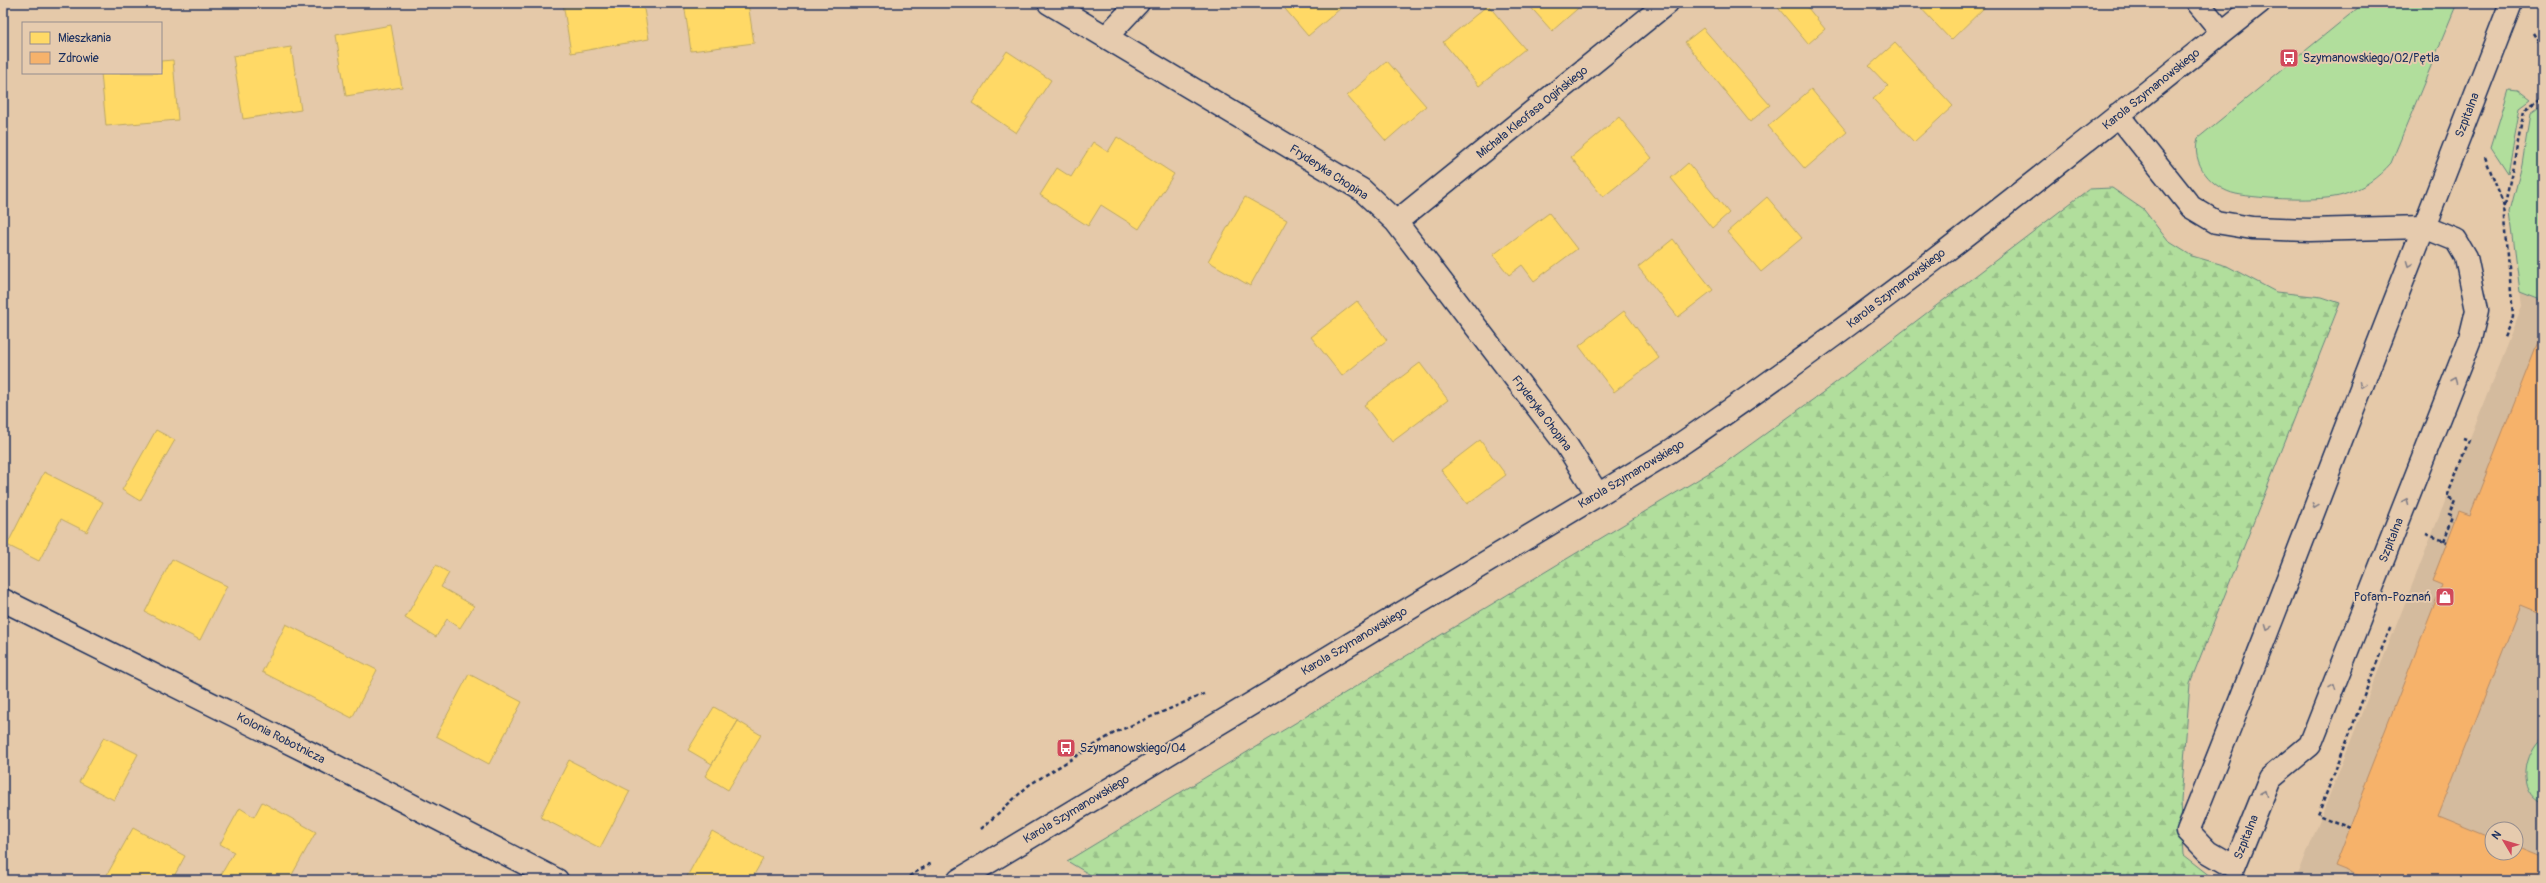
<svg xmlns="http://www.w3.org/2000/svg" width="2546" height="883" font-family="Pangolin,sans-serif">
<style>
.built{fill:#d4bb9e;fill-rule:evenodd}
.green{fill:#b1de9c;stroke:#66867d}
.forest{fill:url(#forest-firs);stroke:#66867d}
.homes{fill:#ffd966;stroke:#bba664}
.health{fill:#f6b26b;stroke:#b48b67}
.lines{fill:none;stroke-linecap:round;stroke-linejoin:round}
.minor-casing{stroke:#1b2f5e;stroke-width:25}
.path{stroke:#1b2f5e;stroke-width:2.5;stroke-dasharray:4 3;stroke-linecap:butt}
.minor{stroke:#e6cbae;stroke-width:22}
.oneway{stroke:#807d86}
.labels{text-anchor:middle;stroke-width:4;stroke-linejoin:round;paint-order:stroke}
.poi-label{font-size:12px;fill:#1b2f5e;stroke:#e6cbae;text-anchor:start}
.street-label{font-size:12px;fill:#1b2f5e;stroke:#e6cbae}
</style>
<defs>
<pattern id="forest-firs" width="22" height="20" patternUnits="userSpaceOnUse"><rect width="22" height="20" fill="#b1de9c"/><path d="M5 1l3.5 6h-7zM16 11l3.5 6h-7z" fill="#98bf89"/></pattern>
</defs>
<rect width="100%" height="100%" fill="#e5c9a9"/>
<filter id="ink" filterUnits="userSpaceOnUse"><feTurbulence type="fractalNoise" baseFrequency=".025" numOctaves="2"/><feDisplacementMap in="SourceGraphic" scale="8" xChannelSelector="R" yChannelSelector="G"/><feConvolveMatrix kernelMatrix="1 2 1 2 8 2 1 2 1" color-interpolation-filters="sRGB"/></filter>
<g filter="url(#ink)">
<path class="built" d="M 2543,105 L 2543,880 L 2296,880 L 2522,306 L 2510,211 L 2522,165 L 2530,114 ZM 2492,829 L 2516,829 L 2516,853 L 2492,853 Z"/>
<path class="green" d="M 2364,3 L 2457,3 L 2391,163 C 2378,178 2362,189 2343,195 C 2321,202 2260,199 2236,194 C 2212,189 2190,163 2198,138 Z
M 2509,89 L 2518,90 L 2531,100 L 2520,108 L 2508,173 L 2491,147 Z
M 2540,107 L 2543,111 L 2543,301 L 2520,292 L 2510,211 L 2522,165 L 2530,114 Z
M 2543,736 L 2543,804 C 2515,791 2523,752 2543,736 Z"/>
<path class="forest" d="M 2112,188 L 2144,210 L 2168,241 L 2192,256 L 2227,266 L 2276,292 L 2322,297 L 2340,303 L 2190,683 L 2181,801 L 2184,855 L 2216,880 L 1099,880 L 1067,861 L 1722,465 L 1822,393 L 2089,189 Z"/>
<path class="homes" d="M 563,3 L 643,3 L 649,39 L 571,53 Z
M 684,3 L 748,3 L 754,43 L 691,51 Z
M 1280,3 L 1347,3 L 1308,36 Z
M 1527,3 L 1584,3 L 1552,31 Z
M 1774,3 L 1804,3 L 1825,29 L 1808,44 Z
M 1916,3 L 1989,3 L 1951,40 Z
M 1488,5 L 1525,49 L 1479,86 L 1443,42 Z
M 391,25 L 402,87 L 346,96 L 336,35 Z
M 1703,28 L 1770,105 L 1750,122 L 1685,42 Z
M 1895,43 L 1953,106 L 1914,142 L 1873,99 L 1888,86 L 1869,66 Z
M 291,47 L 301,110 L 243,119 L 233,56 Z
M 1007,51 L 1051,80 L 1016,133 L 972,103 Z
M 173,60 L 178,120 L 106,126 L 101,73 L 161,73 L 161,61 Z
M 1387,61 L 1426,106 L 1386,141 L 1347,96 Z
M 1811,89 L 1847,132 L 1805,169 L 1768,126 Z
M 1619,117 L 1652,158 L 1603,197 L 1571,157 Z
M 1117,137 L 1174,174 L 1139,229 L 1101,205 L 1088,226 L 1040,195 L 1057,168 L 1071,177 L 1093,142 L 1108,152 Z
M 1688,163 L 1729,213 L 1712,228 L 1671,178 Z
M 1245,197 L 1287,220 L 1250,286 L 1208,261 Z
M 1767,197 L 1802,238 L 1761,272 L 1727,232 Z
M 1549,213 L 1577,249 L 1534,281 L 1522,265 L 1509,275 L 1493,255 Z
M 1673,239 L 1713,290 L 1678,317 L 1638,267 Z
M 1357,301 L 1387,340 L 1342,376 L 1311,337 Z
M 1624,311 L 1659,358 L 1614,392 L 1579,346 Z
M 1420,363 L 1448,400 L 1392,442 L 1364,405 Z
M 156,430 L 175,440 L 140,501 L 122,490 Z
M 1480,440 L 1506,475 L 1467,504 L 1441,470 Z
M 44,472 L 103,502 L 87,532 L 61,519 L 39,561 L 7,545 Z
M 172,559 L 227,586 L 200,640 L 145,612 Z
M 436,565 L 449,573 L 441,587 L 474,606 L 460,628 L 447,619 L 436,637 L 405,618 Z
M 286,624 L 377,670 L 352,718 L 262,672 Z
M 469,674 L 522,702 L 489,764 L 436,736 Z
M 3,689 L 8,692 L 3,702 Z
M 714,707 L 738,721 L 712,764 L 688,750 Z
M 738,721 L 761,735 L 728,790 L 705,776 Z
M 104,737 L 138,754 L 114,800 L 79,782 Z
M 569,760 L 630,791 L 600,848 L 540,817 Z
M 262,802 L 316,832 L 289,880 L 218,880 L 234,852 L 220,844 L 240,808 L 254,817 Z
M 133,828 L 185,856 L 172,880 L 104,880 Z
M 712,831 L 763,859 L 751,880 L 685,880 Z
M 357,873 L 371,880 L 354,880 Z"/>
<path class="health" d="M 2543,329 L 2543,546 L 2541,551 L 2543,552 L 2543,614 L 2521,605 L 2438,816 L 2492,838 L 2492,853 L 2516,853 L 2516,847 L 2543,858 L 2543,880 L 2370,880 L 2335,866 L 2365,788 L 2363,787 L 2442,585 L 2432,581 L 2459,511 L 2470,515 Z"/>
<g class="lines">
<g class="minor-casing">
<path id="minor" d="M 1049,3 L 1362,190 L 1396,222 L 1567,446 L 1598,495
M 2198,3 L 2222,32
M 1106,37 L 1138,3
M 2118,115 L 2191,207 L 2216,222 L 2252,228 L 2309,230 L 2424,227 L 2456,240 L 2466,257 L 2477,310 L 2470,339 L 2310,745 L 2270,778 L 2234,867 L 2208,852 L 2188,831 C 2270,631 2344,428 2424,227 L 2511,3
M 1396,222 L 1667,3
M 3,600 L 314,755 L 557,880
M 959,880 L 1669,452 C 1874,314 2066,157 2259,3"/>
</g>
<path class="path" d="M 2533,33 L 2543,50
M 2485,157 L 2504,206 L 2513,316 L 2503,340
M 2505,205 L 2524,111 L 2543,98
M 2426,534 L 2447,542
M 2444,541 L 2453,516 L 2449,514 L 2455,500 L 2447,497 L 2469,440 L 2463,438
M 2350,828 L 2318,815 L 2391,626
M 981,829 L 1029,785 L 1116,732 L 1204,694
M 903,880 L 933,862"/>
<use href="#minor" class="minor"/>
</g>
<defs><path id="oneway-chevron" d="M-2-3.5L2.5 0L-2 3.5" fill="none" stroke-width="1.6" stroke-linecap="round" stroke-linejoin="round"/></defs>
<g class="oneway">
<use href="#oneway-chevron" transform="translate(2409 264) rotate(111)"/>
<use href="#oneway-chevron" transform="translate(2454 380) rotate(-68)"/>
<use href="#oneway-chevron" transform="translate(2362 385) rotate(111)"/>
<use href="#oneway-chevron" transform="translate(2406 501) rotate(-68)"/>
<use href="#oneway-chevron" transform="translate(2315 506) rotate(111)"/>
<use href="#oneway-chevron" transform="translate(2268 627) rotate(111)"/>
<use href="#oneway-chevron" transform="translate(2333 687) rotate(-69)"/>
<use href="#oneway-chevron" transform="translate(2264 793) rotate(-68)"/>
</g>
</g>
<defs>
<g id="bus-square" transform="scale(1)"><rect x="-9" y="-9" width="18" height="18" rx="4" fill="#d1495b" stroke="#e6cbae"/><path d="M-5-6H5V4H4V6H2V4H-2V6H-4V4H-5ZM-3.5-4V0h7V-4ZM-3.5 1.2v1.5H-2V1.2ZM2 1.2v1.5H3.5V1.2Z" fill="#fff"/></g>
<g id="shop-square" transform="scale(1)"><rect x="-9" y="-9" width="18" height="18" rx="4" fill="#d1495b" stroke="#e6cbae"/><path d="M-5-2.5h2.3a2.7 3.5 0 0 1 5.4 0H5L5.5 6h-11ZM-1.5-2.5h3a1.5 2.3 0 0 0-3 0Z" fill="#fff"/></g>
</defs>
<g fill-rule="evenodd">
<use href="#bus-square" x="2289" y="58"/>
<use href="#shop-square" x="2445" y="597"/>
<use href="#bus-square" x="1066" y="748"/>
</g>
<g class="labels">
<g class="poi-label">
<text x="2303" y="62">Szymanowskiego/02/Pętla</text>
<text x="2431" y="601" text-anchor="end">Pofam-Poznań</text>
<text x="1080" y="752">Szymanowskiego/04</text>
</g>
<g class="street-label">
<text transform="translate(2151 89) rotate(-39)" y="4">Karola Szymanowskiego</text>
<text transform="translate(1532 112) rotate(-39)" y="4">Michała Kleofasa Ogińskiego</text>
<text transform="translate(2467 115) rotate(-69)" y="4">Szpitalna</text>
<text transform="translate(1329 172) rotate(33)" y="4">Fryderyka Chopina</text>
<text transform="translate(1896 288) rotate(-38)" y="4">Karola Szymanowskiego</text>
<text transform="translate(1542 413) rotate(53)" y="4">Fryderyka Chopina</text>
<text transform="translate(1631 474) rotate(-31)" y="4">Karola Szymanowskiego</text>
<text transform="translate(2391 540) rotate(-68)" y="4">Szpitalna</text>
<text transform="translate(1354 641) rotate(-31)" y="4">Karola Szymanowskiego</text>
<text transform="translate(281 738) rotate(27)" y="4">Kolonia Robotnicza</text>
<text transform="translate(1076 809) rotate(-31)" y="4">Karola Szymanowskiego</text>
<text transform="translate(2246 837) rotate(-68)" y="4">Szpitalna</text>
</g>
</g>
<rect width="2546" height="883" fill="none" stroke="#e6cbae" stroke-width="16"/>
<rect x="8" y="8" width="2530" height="867" fill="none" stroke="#1b2f5e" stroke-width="1.5" filter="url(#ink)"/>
<rect x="22" y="22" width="140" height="52" fill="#e6cbae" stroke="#958d8e"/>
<rect x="30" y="32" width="20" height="12" fill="#ffd966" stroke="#958d8e"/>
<text x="58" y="42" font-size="12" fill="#1b2f5e">Mieszkania</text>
<rect x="30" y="52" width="20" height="12" fill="#f6b26b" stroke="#958d8e"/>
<text x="58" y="62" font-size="12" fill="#1b2f5e">Zdrowie</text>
<g transform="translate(2504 841) rotate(308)"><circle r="19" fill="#e6cbae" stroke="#958d8e"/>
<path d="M0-3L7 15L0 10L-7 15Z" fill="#d1495b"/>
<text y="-6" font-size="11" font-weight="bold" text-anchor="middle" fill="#1b2f5e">N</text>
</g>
</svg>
